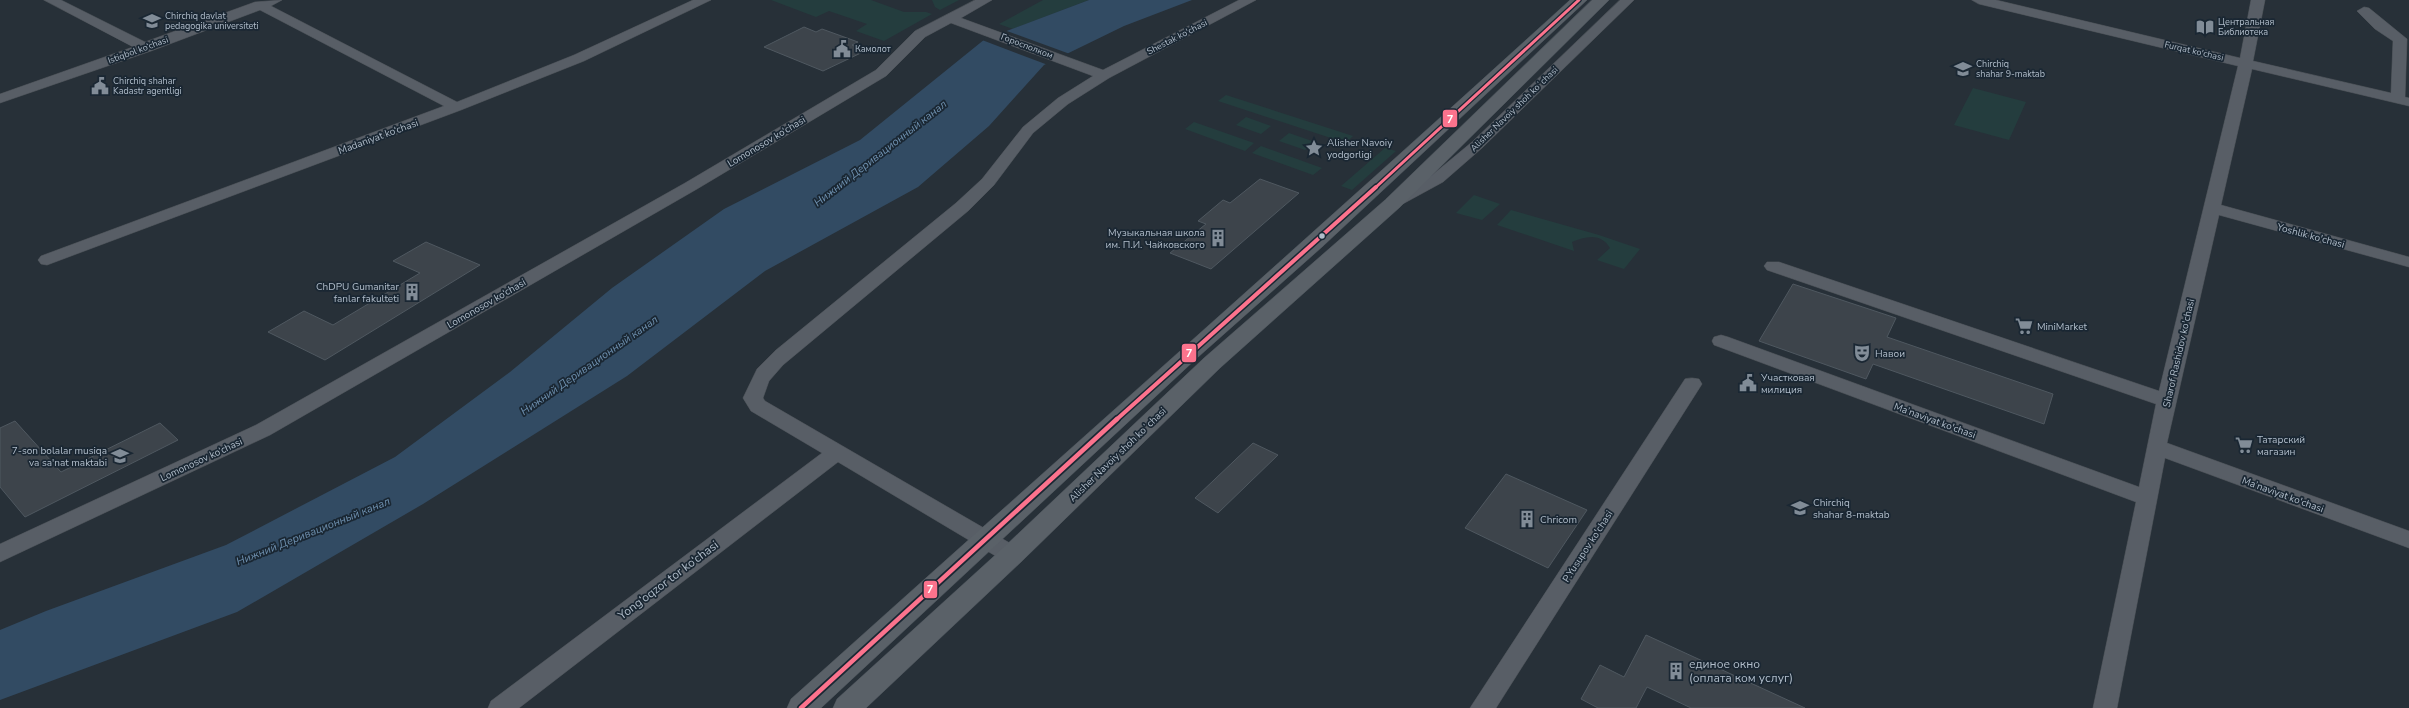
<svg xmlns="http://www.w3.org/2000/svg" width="2409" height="708" font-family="'Nunito Sans',sans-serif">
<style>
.green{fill:#243d3e}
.water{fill:#324b63}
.pier{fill:#273038}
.building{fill:#3d444b;stroke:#4f5860}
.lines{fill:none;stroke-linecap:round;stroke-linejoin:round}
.street-casing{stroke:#464c52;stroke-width:1}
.primary-casing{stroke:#454d54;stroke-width:1}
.street{fill:#585e66;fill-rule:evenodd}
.primary{fill:#5a6168;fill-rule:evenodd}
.bus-1-far2-casing{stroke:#1a2733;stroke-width:5.5}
.bus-1-far1-casing{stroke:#1a2733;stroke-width:7}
.bus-1-casing{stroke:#1a2733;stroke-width:8}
.bus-1-far2{stroke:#fc738d;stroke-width:3}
.bus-1-far1{stroke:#fc738d;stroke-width:4}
.bus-1{stroke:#fc738d;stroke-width:4.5}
.bus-dot{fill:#b1bdca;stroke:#1a2733;stroke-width:1.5}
.labels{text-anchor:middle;stroke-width:3.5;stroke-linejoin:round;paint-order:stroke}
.far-poi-label{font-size:9px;fill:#b1bdca;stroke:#1a2733;text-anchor:start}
.far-street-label{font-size:9px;fill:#b1bdca;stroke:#1a2733}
.street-label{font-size:10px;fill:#b1bdca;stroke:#1a2733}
.poi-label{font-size:10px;fill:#b1bdca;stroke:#1a2733;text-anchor:start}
.water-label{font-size:11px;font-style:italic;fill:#6f91b0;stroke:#1a2733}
.near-street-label{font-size:12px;fill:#b1bdca;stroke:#1a2733}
.near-poi-label{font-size:12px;fill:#b1bdca;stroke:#1a2733;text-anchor:start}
.line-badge{stroke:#1a2733;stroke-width:1.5}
.badge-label{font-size:11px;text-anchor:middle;font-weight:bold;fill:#fff}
</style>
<rect width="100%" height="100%" fill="#273038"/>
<path class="green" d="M 771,0 L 871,0 L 904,12 L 926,12 L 932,14 L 884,41 L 856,31 L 867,24 L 829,11 L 816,17 Z
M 932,0 L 959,0 L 940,10 L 935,7 Z
M 1043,0 L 1089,0 L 1013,29 L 999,24 Z
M 1973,88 L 2026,102 L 2009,140 L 1954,125 Z
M 1226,95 L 1353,136 L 1346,143 L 1218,101 Z
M 1246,117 L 1271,126 L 1261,134 L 1236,125 Z
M 1194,122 L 1254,143 L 1245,151 L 1185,129 Z
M 1289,133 L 1315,142 L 1305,150 L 1279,141 Z
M 1261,146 L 1322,168 L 1313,175 L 1252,153 Z
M 1385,148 L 1396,151 L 1352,190 L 1341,186 Z
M 1474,195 L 1500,204 L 1482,220 L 1456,213 Z
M 1511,210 L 1599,235 L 1640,249 L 1624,269 L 1597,260 L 1610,248 C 1601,233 1586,236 1572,242 L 1574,251 L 1497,225 Z"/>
<path class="water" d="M 1089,0 L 1192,0 L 1124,26 L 1044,65 L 989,126 L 918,187 L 765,271 L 627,376 L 423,504 L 237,612 L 0,700 L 0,630 L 46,611 L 226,545 L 395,457 L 510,372 L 612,288 L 724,209 L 860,140 L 985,39 Z"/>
<path class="pier" d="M 1004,30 L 1070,54 L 1048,65 L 982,40 Z"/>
<path class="building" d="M 804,27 L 816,32 L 822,29 L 858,42 L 852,45 L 865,51 L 823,71 L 764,47 Z
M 1260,179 L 1299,193 L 1211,269 L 1170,253 L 1206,224 L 1198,221 L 1223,200 L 1230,203 Z
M 426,242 L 480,265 L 325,360 L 268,332 L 304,311 L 333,325 L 420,273 L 393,261 Z
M 1793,284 L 1896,318 L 1887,337 L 2053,394 L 2044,424 L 1873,364 L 1866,379 L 1759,341 Z
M 15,421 L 61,472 L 160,423 L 178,440 L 25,517 L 0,487 L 0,428 Z
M 1253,443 L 1278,455 L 1218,513 L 1195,498 Z
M 1506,474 L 1587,510 L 1548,568 L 1465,528 Z
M 1646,635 L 1805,708 L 1691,708 L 1647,687 L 1636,708 L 1598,708 L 1581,699 L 1600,665 L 1624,677 Z"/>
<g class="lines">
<g class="street-casing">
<path id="street" d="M 44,0 L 61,0 L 145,42 L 255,2 L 282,0 L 271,6 L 457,102 L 574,55 L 693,0 L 711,0 L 584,61 L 461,110 L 47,265 L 41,264 L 38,260 L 41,256 L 444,106 L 260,10 L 151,51 L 0,103 L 0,94 L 133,47 Z
M 975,0 L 992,0 L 961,18 L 1103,70 L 1239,0 L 1256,0 L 1109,78 L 1068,104 L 1033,133 L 994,185 L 968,211 L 783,365 L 769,381 L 763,398 L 765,401 L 1020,549 L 1023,555 L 1020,561 L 1012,563 L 1004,561 L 838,462 L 519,708 L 488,708 L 491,701 L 822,453 L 751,411 L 743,398 L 757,369 L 776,350 L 956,203 L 982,179 L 1023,127 L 1058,98 L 1093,76 L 951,23 L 925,37 L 886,76 L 697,189 L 270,435 L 0,562 L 0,544 L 256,425 L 685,183 L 876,70 L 915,31 Z
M 1620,0 L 1634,0 L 1482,148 L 1443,182 L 1399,206 L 1387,206 L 1385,203 L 1387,200 L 1431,176 L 1472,142 Z
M 1972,0 L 1996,0 L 2240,58 L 2251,0 L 2265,0 L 2253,61 L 2391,93 L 2393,41 L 2375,29 L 2357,11 L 2364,7 L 2369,8 L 2407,39 L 2405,97 L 2409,98 L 2409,106 L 2252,69 L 2221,205 L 2409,257 L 2409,267 L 2219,215 L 2167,443 L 2409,531 L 2409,548 L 2165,458 L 2117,708 L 2093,708 L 2136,502 L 1714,345 L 1712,341 L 1714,337 L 1721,335 L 1728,337 L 2139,487 L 2156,404 L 1767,270 L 1764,266 L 1767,262 L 1779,262 L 2159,391 L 2238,66 L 1979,4 Z
M 1692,378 L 1699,379 L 1702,384 L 1496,708 L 1470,708 L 1685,379 Z"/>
</g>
<g class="primary-casing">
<path id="primary" d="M 1570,0 L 1587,0 L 1322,247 L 1197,358 L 821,708 L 787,708 L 791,699 C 1050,466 1312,235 1570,0 Z
M 1592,0 L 1609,0 L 1399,208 L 1220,368 L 1021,562 L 866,708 L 833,708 L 837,699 L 1003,548 L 1204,358 L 1385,200 Z"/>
</g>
<use href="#street" class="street"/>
<use href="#primary" class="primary"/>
<g class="bus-1-far2-casing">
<path id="bus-1-far2" d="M 1375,188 L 1579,0"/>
</g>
<g class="bus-1-far1-casing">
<path id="bus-1-far1" d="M 1116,420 L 1376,187"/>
</g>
<g class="bus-1-casing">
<path id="bus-1" d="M 801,708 L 1117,419"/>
</g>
<use href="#bus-1-far2" class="bus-1-far2"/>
<use href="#bus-1-far1" class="bus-1-far1"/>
<use href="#bus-1" class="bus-1"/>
</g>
<defs>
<g id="university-bare" transform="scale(1.38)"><path d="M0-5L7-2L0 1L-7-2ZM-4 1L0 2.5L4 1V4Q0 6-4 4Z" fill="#818c97" stroke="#1a2733" stroke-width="2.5" paint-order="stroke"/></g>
<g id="library-bare" transform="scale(1.38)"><path d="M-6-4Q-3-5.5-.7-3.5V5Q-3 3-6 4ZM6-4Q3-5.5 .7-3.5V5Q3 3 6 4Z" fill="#818c97" stroke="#1a2733" stroke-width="2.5" paint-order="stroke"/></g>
<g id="civic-bare" transform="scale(1.38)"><path d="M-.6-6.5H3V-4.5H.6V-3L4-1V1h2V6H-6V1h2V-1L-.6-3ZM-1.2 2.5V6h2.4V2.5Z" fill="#818c97" stroke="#1a2733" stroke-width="2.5" paint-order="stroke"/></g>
<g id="school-bare" transform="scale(1.38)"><path d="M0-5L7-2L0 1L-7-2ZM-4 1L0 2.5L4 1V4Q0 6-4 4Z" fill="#818c97" stroke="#1a2733" stroke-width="2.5" paint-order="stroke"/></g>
<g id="sight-bare" transform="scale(1.38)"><path d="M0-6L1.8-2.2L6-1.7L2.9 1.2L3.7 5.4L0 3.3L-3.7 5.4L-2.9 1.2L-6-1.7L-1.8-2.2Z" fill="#818c97" stroke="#1a2733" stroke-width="2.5" paint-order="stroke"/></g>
<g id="building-bare" transform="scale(1.38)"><path d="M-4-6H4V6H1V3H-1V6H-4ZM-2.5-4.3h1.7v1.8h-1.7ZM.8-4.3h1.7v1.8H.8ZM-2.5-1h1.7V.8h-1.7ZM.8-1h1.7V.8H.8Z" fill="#818c97" stroke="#1a2733" stroke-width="2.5" paint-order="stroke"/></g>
<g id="supermarket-bare" transform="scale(1.38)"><path d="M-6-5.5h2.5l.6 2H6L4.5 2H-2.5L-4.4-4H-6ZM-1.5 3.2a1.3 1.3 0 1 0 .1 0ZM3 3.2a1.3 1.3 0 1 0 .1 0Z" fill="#818c97" stroke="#1a2733" stroke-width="2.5" paint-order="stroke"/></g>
<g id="theatre-bare" transform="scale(1.38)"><path d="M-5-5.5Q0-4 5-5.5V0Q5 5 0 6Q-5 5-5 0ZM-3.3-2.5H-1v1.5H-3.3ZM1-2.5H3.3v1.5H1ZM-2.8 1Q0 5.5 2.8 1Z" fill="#818c97" stroke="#1a2733" stroke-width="2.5" paint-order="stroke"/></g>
</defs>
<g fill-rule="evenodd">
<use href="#university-bare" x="152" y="21"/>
<use href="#library-bare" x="2205" y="27"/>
<use href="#civic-bare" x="842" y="49"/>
<use href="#school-bare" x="1963" y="69"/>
<use href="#civic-bare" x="100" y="86"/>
<use href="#sight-bare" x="1314" y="148"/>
<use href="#building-bare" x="1218" y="238"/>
<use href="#building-bare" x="412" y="292"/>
<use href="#supermarket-bare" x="2024" y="326"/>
<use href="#theatre-bare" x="1862" y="353"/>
<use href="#civic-bare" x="1748" y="383"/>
<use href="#supermarket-bare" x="2244" y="445"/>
<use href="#school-bare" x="120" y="456"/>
<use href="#school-bare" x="1800" y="508"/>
<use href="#building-bare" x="1527" y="519"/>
<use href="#building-bare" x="1676" y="671"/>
</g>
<circle class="bus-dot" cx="1322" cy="236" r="3.5"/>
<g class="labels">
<g class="far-poi-label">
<text x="165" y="19">Chirchiq davlat<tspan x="165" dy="10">pedagogika universiteti</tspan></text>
<text x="2218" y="25">Центральная<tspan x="2218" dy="10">Библиотека</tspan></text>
<text x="855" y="52">Камолот</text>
<text x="1976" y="67">Chirchiq<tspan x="1976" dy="10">shahar 9-maktab</tspan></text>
<text x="113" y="84">Chirchiq shahar<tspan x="113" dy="10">Kadastr agentligi</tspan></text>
</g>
<g class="far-street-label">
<text transform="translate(1177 37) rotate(-27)" y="3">Shestak ko'chasi</text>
<text transform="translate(1027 46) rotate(21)" y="3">Горосполком</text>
<text transform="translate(138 50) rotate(-20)" y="3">Istiqbol ko‘chasi</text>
<text transform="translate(2194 51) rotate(13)" y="3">Furqat ko'chasi</text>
<text transform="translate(1514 109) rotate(-44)" y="3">Alisher Navoiy shoh koʻchasi</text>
</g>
<g class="street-label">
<text transform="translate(378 136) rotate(-20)" y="4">Madaniyat ko‘chasi</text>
<text transform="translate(766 141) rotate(-31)" y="4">Lomonosov ko‘chasi</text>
<text transform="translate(2311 235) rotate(15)" y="4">Yoshlik ko'chasi</text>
<text transform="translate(486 303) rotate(-30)" y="4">Lomonosov ko‘chasi</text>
<text transform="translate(2178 353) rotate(-77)" y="4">Sharof Rashidov ko'chasi</text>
<text transform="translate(1935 420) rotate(20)" y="4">Ma’naviyat ko'chasi</text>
<text transform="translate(1117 454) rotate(-44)" y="4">Alisher Navoiy shoh koʻchasi</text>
<text transform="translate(201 459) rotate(-25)" y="4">Lomonosov ko‘chasi</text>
<text transform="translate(2283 494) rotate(20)" y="4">Ma’naviyat ko'chasi</text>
<text transform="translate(1587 546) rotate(-57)" y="4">P.Yusupov ko'chasi</text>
</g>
<g class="poi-label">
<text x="1327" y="146">Alisher Navoiy<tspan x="1327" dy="12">yodgorligi</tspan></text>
<text x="1205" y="236" text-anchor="end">Музыкальная школа<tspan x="1205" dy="12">им. П.И. Чайковского</tspan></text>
<text x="399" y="290" text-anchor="end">ChDPU Gumanitar<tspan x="399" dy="12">fanlar fakulteti</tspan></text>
<text x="2037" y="330">MiniMarket</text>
<text x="1875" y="357">Навои</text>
<text x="1761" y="381">Участковая<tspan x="1761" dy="12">милиция</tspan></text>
<text x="2257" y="443">Татарский<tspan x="2257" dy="12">магазин</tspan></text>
<text x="107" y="454" text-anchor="end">7-son bolalar musiqa<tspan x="107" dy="12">va sa'nat maktabi</tspan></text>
<text x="1813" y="506">Chirchiq<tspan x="1813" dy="12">shahar 8-maktab</tspan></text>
<text x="1540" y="523">Chricom</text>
</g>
<g class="water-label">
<text transform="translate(880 153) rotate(-38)" y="4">Нижний Деривационный канал</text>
<text transform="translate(589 365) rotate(-35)" y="4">Нижний Деривационный канал</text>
<text transform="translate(313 531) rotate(-22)" y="4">Нижний Деривационный канал</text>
</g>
<g class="near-street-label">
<text transform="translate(668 580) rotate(-37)" y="4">Yong‘oqzor tor ko‘chasi</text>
</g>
<g class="near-poi-label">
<text x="1689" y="668">единое окно<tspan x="1689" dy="14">(оплата ком услуг)</tspan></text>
</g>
</g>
<g class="line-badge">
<rect x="1442" y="109" width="16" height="19" rx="4" fill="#fc738d"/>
<rect x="1181" y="343" width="16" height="20" rx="4" fill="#fc738d"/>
<rect x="923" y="580" width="15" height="19" rx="4" fill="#fc738d"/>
</g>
<g class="badge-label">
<text x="1450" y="123">7</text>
<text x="1189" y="357">7</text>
<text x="930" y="593">7</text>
</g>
</svg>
